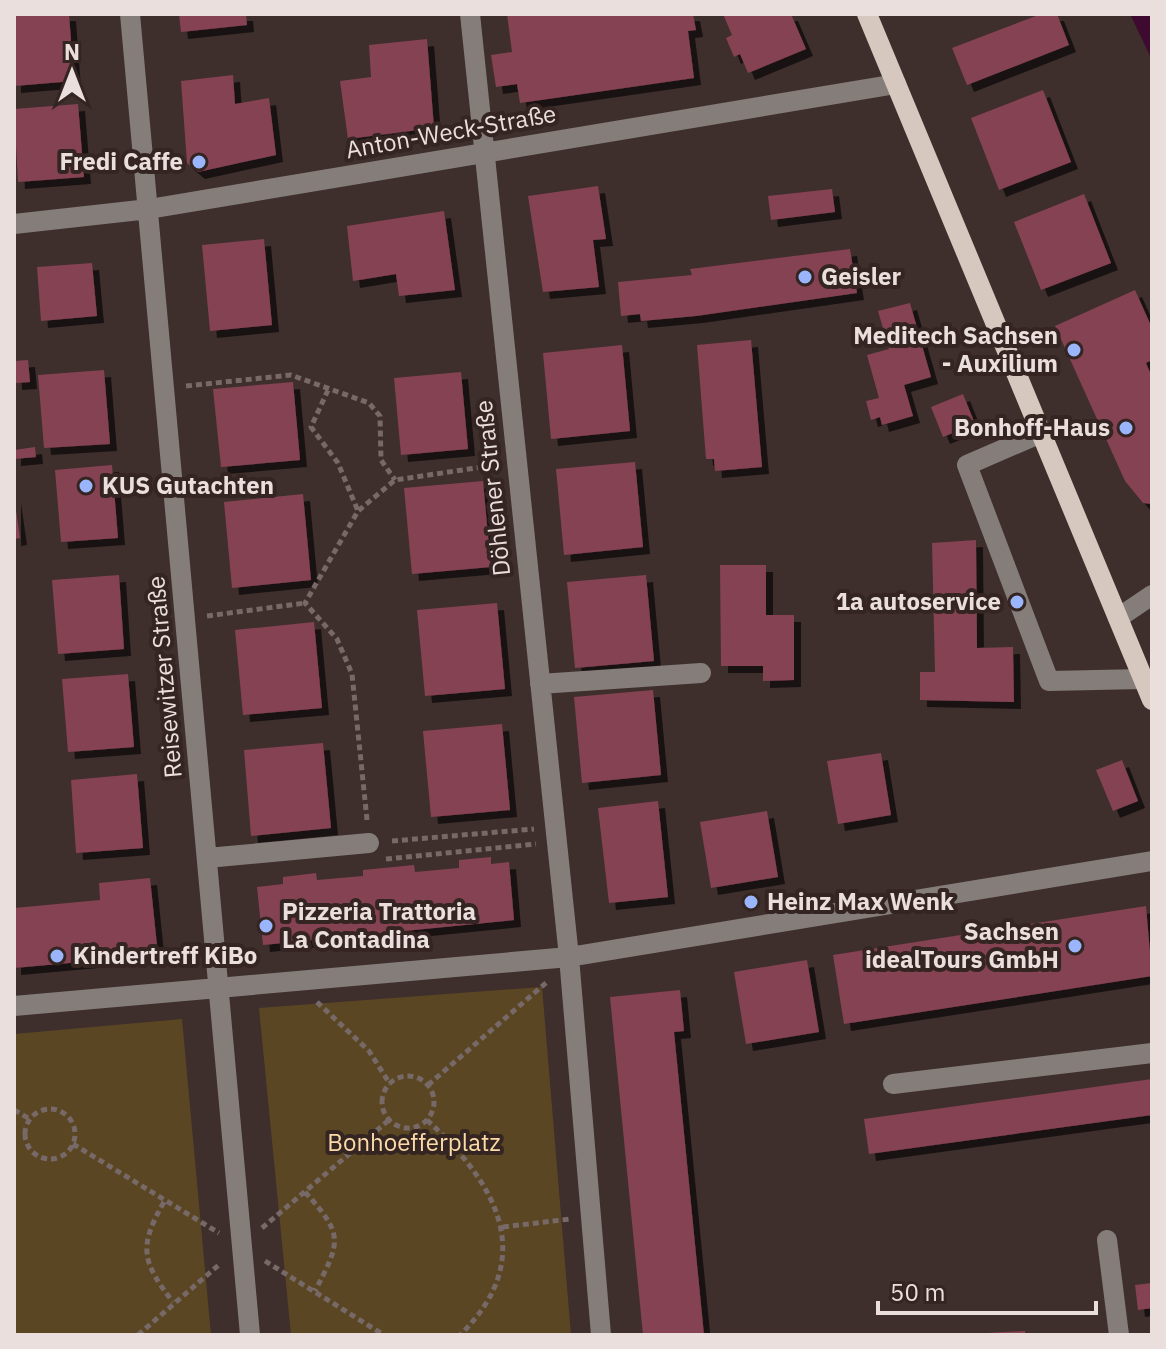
<svg xmlns="http://www.w3.org/2000/svg" width="1166" height="1349" font-family="'IBM Plex Sans',sans-serif">
<style>
.green{fill:#5b4624}
.water{fill:#3f0a30}
.building{fill:#854253;filter:url(#shadow)}
.lines{fill:none;stroke-linecap:round;stroke-linejoin:round}
.path{stroke:#776967;stroke-width:5;stroke-dasharray:6 4;stroke-linecap:butt}
.minor{stroke:#847d79;stroke-width:20}
.major{stroke:#d6c8bf;stroke-width:20}
.poi-dot{fill:#9bb5fd;stroke:#342522;stroke-width:3}
.labels{text-anchor:middle;stroke-width:8;stroke-linejoin:round;paint-order:stroke}
.street-label{font-size:24px;fill:#eadfdd;stroke:#342522}
.poi-label{font-size:24px;font-weight:bold;fill:#eadfdd;stroke:#342522;text-anchor:end}
.park-label{font-size:24px;fill:#fbdaa8;stroke:#342522}
</style>
<defs>
<filter id="shadow"><feDropShadow dx="7" dy="7" stdDeviation="0" flood-color="#0009"/></filter>
</defs>
<rect width="100%" height="100%" fill="#3e2e2c"/>
<path class="green" d="M 542,987 L 571,1335 L 291,1335 L 259,1008 Z
M 182,1019 L 211,1335 L 14,1335 L 14,1034 Z"/>
<path class="water" d="M 1130,14 L 1152,14 L 1152,60 Z"/>
<path class="building" d="M 14,14 L 69,14 L 74,81 L 14,86 Z
M 179,14 L 246,14 L 247,25 L 181,32 Z
M 507,14 L 693,14 L 696,30 L 688,31 L 694,78 L 520,103 L 517,84 L 496,87 L 491,55 L 512,52 Z
M 723,14 L 791,14 L 806,49 L 748,73 L 740,54 L 734,57 L 726,38 L 732,35 Z
M 1041,14 L 1057,14 L 1069,45 L 967,85 L 952,48 Z
M 427,39 L 434,128 L 348,139 L 340,81 L 371,77 L 369,45 Z
M 233,75 L 235,104 L 269,98 L 276,155 L 198,172 L 187,163 L 181,81 Z
M 1043,90 L 1071,162 L 999,190 L 971,118 Z
M 78,104 L 84,177 L 18,182 L 14,109 Z
M 598,186 L 606,239 L 593,240 L 599,287 L 543,292 L 528,196 Z
M 832,189 L 835,212 L 771,220 L 768,196 Z
M 1084,194 L 1111,263 L 1041,290 L 1014,222 Z
M 444,211 L 455,290 L 399,296 L 396,274 L 353,281 L 347,226 Z
M 264,239 L 272,325 L 210,331 L 202,245 Z
M 850,249 L 857,293 L 696,316 L 641,321 L 640,314 L 621,316 L 618,282 L 692,275 L 690,269 Z
M 92,263 L 97,316 L 41,321 L 37,267 Z
M 1135,290 L 1152,328 L 1152,360 L 1146,363 L 1152,377 L 1152,504 L 1143,503 L 1125,481 L 1055,326 Z
M 910,303 L 931,377 L 904,385 L 913,416 L 882,425 L 880,417 L 871,420 L 866,401 L 879,398 L 867,355 L 889,349 L 878,311 Z
M 751,340 L 762,467 L 715,471 L 714,459 L 706,459 L 697,345 Z
M 622,345 L 630,431 L 551,439 L 543,353 Z
M 28,360 L 30,382 L 15,383 L 14,361 Z
M 104,370 L 110,444 L 44,448 L 38,375 Z
M 461,372 L 468,449 L 401,455 L 394,378 Z
M 293,382 L 300,460 L 221,467 L 213,389 Z
M 963,394 L 975,424 L 943,437 L 931,407 Z
M 35,447 L 36,457 L 14,459 L 14,450 Z
M 635,462 L 643,547 L 564,555 L 556,469 Z
M 112,465 L 118,538 L 61,542 L 55,470 Z
M 483,481 L 491,567 L 412,574 L 404,488 Z
M 303,494 L 311,580 L 232,588 L 224,502 Z
M 14,496 L 20,538 L 14,539 Z
M 976,540 L 977,648 L 1013,647 L 1014,702 L 920,700 L 920,672 L 935,672 L 932,543 Z
M 720,565 L 766,565 L 766,615 L 794,615 L 794,680 L 763,681 L 763,666 L 721,666 Z
M 119,575 L 124,649 L 58,654 L 52,580 Z
M 646,575 L 654,661 L 575,668 L 567,582 Z
M 497,603 L 505,689 L 425,696 L 417,610 Z
M 314,622 L 322,708 L 243,715 L 235,630 Z
M 128,674 L 134,747 L 68,752 L 62,679 Z
M 653,690 L 661,775 L 582,783 L 574,697 Z
M 502,724 L 510,810 L 431,817 L 423,731 Z
M 323,743 L 331,828 L 251,836 L 244,750 Z
M 881,753 L 891,815 L 838,824 L 827,761 Z
M 1122,760 L 1138,801 L 1113,811 L 1096,770 Z
M 137,774 L 143,848 L 76,853 L 71,780 Z
M 658,801 L 668,897 L 609,903 L 598,808 Z
M 767,811 L 778,877 L 711,888 L 700,822 Z
M 491,857 L 491,864 L 509,862 L 514,920 L 263,945 L 257,887 L 283,884 L 283,877 L 316,873 L 317,880 L 363,876 L 363,870 L 414,865 L 415,872 L 459,868 L 459,860 Z
M 150,878 L 158,955 L 14,968 L 14,908 L 100,900 L 99,883 Z
M 1146,906 L 1152,976 L 844,1024 L 833,955 Z
M 807,960 L 819,1032 L 746,1044 L 734,972 Z
M 680,990 L 684,1031 L 674,1032 L 704,1335 L 643,1335 L 610,997 Z
M 1152,1079 L 1152,1115 L 869,1154 L 864,1119 Z
M 1152,1283 L 1152,1308 L 1138,1310 L 1135,1285 Z
M 1025,1331 L 1025,1335 L 987,1335 L 987,1333 Z"/>
<g class="lines">
<path class="path" d="M 186,386 L 291,375 L 369,403 L 380,416 L 381,460 L 395,480
M 328,390 L 311,427 L 338,463 L 358,511
M 207,616 L 305,603
M 367,820 L 352,674 L 337,639 L 305,603 L 358,511 L 395,480 L 496,465
M 392,841 L 534,829
M 386,859 L 536,844
M 317,1002 L 369,1051 L 390,1084
M382 1102a26 26 0 1 1 52 0a26 26 0 1 1-52 0Z
M 428,1085 L 547,982
M25 1134a25 25 0 1 1 50 0a25 25 0 1 1-50 0Z
M 14,1110 L 30,1119
M 427,1120 C 497,1184 539,1258 460,1335
M 73,1144 L 219,1233
M 305,1192 C 344,1235 341,1241 315,1291
M 164,1202 C 138,1247 142,1262 173,1302
M 503,1227 L 570,1219
M 262,1228 L 389,1120
M 265,1261 L 384,1335
M 138,1335 L 221,1263"/>
<path class="minor" d="M 130,14 L 250,1335
M 470,14 L 569,957 L 601,1335
M 14,224 L 149,209 L 896,84
M 1041,433 L 967,465 L 1049,681 L 1143,679
M 1118,618 L 1152,595
M 540,684 L 701,673
M 207,858 L 369,843
M 14,1006 L 569,957 L 1152,861
M 893,1084 L 1152,1053
M 1107,1240 L 1119,1335"/>
<path class="major" d="M 867,14 L 1152,700"/>
</g>
<g class="poi-dot">
<circle cx="199" cy="162" r="8"/>
<circle cx="805" cy="277" r="8"/>
<circle cx="1074" cy="350" r="8"/>
<circle cx="1126" cy="428" r="8"/>
<circle cx="86" cy="486" r="8"/>
<circle cx="1017" cy="602" r="8"/>
<circle cx="751" cy="902" r="8"/>
<circle cx="266" cy="926" r="8"/>
<circle cx="1075" cy="946" r="8"/>
<circle cx="57" cy="956" r="8"/>
</g>
<g class="labels">
<g class="street-label">
<text transform="translate(451 132) rotate(-10)" y="8">Anton-Weck-Straße</text>
<text transform="translate(493 488) rotate(-96)" y="8">Döhlener Straße</text>
<text transform="translate(165 677) rotate(-95)" y="8">Reisewitzer Straße</text>
</g>
<g class="poi-label">
<text x="183" y="170">Fredi Caffe</text>
<text x="821" y="285" text-anchor="start">Geisler</text>
<text x="1058" y="344">Meditech Sachsen<tspan x="1058" dy="28">- Auxilium</tspan></text>
<text x="1110" y="436">Bonhoff-Haus</text>
<text x="102" y="494" text-anchor="start">KUS Gutachten</text>
<text x="1001" y="610">1a autoservice</text>
<text x="767" y="910" text-anchor="start">Heinz Max Wenk</text>
<text x="282" y="920" text-anchor="start">Pizzeria Trattoria<tspan x="282" dy="28">La Contadina</tspan></text>
<text x="1059" y="940">Sachsen<tspan x="1059" dy="28">idealTours GmbH</tspan></text>
<text x="73" y="964" text-anchor="start">Kindertreff KiBo</text>
</g>
<g class="park-label">
<text x="414" y="1151">Bonhoefferplatz</text>
</g>
</g>
<rect width="1166" height="1349" fill="none" stroke="#eadfdd" stroke-width="32"/>
<g transform="translate(72 72)" stroke="#342522" stroke-width="6" paint-order="stroke">
<path d="M0-6L14 30L0 20L-14 30Z" fill="#eadfdd"/>
<text y="-12" font-size="22" font-weight="bold" text-anchor="middle" fill="#eadfdd">N</text>
</g>
<path d="M878 1301v12h218v-12" fill="none" stroke="#eadfdd" stroke-width="4"/>
<text x="890" y="1301" font-size="24" fill="#eadfdd" stroke="#342522" stroke-width="6" paint-order="stroke">50 m</text>
</svg>
